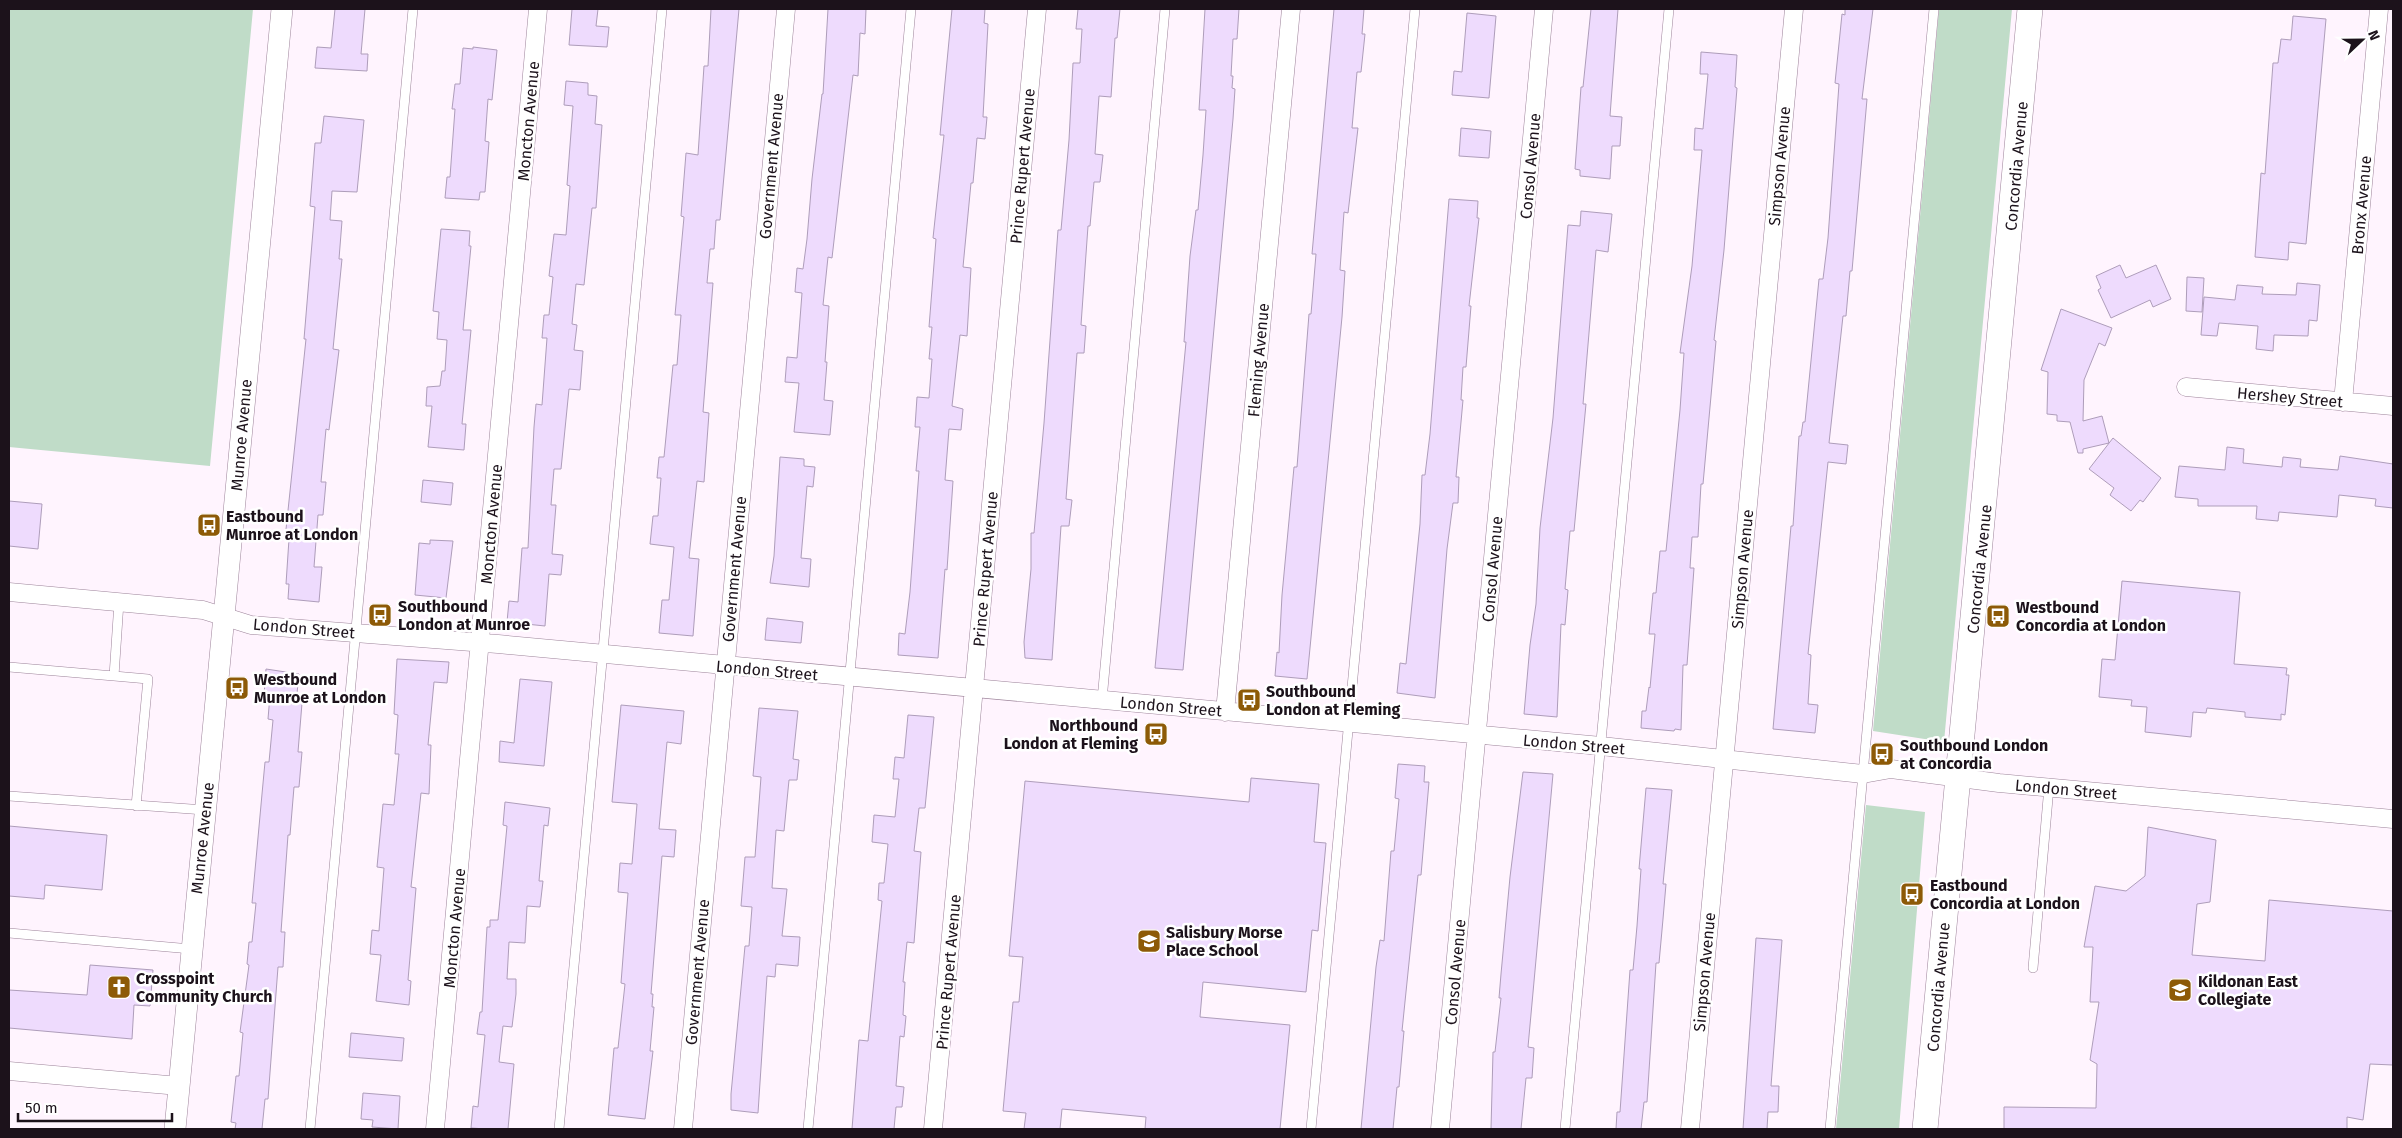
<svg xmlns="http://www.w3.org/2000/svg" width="2402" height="1138" font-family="'Fira Sans',sans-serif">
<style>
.green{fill:#c0dcc8}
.building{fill:#eedbfd;stroke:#ae9dba}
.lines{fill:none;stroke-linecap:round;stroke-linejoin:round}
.service-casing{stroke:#9d849a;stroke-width:10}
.minor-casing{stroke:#9d849a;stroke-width:19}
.tertiary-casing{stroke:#9d849a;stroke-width:22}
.secondary-casing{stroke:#9d849a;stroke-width:26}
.service{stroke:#fff;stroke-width:9}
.minor{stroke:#fff;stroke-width:18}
.tertiary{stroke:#fff;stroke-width:21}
.secondary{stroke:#fff;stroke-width:25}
.labels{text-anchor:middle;stroke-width:5;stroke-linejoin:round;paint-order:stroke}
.street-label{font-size:16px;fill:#1c121b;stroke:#fff}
.poi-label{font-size:16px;font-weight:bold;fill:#1c121b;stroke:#fff;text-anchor:start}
</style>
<rect width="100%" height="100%" fill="#fff4fe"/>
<path class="green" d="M 9,9 L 253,9 L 210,466 L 9,447 Z
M 1939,9 L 2012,9 L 1944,742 L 1873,731 Z
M 1866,805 L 1925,812 L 1899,1129 L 1836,1129 Z"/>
<path class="building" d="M 335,9 L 365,9 L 361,54 L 368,54 L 367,71 L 315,68 L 317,47 L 331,48 Z
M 572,9 L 598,9 L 596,26 L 609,27 L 607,47 L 569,45 Z
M 711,9 L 739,9 L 720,220 L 716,220 L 714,249 L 710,249 L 707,283 L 713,283 L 703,412 L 709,413 L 704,482 L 697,481 L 689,558 L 699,559 L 693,636 L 659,633 L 662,600 L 669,600 L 674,547 L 650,544 L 653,516 L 658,516 L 661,478 L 657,478 L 659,457 L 664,457 L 673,365 L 677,365 L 681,315 L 675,315 L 684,217 L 681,216 L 686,153 L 698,155 L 704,66 L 708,66 Z
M 828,9 L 866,9 L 865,34 L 860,33 L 858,76 L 853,75 L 832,258 L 828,257 L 823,305 L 829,306 L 825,362 L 827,362 L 824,400 L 833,401 L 830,435 L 794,432 L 799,383 L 785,382 L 787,357 L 797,358 L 802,293 L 795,292 L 797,268 L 803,269 L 807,239 L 812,179 L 822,94 L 823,94 Z
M 952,9 L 985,9 L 984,23 L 988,24 L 983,117 L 987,117 L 985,139 L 977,138 L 973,183 L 971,183 L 963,267 L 971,268 L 967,336 L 960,335 L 952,406 L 963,409 L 961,430 L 949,429 L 945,480 L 953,481 L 947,570 L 945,569 L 938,658 L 898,655 L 899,633 L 905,634 L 910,592 L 919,471 L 916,471 L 920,427 L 915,427 L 917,397 L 929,398 L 932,359 L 929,359 L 932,327 L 929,327 L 936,239 L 933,238 L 944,135 L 940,135 Z
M 1078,9 L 1120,9 L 1117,38 L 1115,38 L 1111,97 L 1099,96 L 1095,154 L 1103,155 L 1100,182 L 1094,182 L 1090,226 L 1088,226 L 1081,325 L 1086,326 L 1084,353 L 1077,353 L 1066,499 L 1072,500 L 1069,526 L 1061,526 L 1052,660 L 1025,658 L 1024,642 L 1031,569 L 1031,533 L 1034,533 L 1044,423 L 1058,230 L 1061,230 L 1069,140 L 1073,63 L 1080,63 L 1082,29 L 1076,29 Z
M 1205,9 L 1239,9 L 1237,39 L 1233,39 L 1231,76 L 1233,76 L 1232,88 L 1235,89 L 1233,119 L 1183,670 L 1155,668 L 1186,342 L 1184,342 L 1190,256 L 1196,210 L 1198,210 L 1203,155 L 1206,110 L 1199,110 Z
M 1334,9 L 1364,9 L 1362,34 L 1365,34 L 1361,72 L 1357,72 L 1352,128 L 1358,128 L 1348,213 L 1344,212 L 1340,270 L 1345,271 L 1342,317 L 1307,679 L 1275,676 L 1277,652 L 1279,653 L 1282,595 L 1294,467 L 1297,467 L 1309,314 L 1311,314 L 1316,254 L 1312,254 Z
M 1591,9 L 1618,9 L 1610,116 L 1622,117 L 1620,146 L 1612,146 L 1610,179 L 1580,176 L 1580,170 L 1575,169 L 1581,87 L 1583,87 Z
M 1845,9 L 1873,9 L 1862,99 L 1867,99 L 1852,271 L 1850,271 L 1846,316 L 1843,316 L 1829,443 L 1848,445 L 1846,464 L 1828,462 L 1808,654 L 1811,655 L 1808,704 L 1818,705 L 1815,733 L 1773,729 L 1791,526 L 1793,526 L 1799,436 L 1801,436 L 1803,422 L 1805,422 L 1819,279 L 1823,279 L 1828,238 L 1839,84 L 1835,83 L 1842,14 L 1845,15 Z
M 1467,13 L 1496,16 L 1489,98 L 1452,95 L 1454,71 L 1462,72 Z
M 2293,16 L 2326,19 L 2306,244 L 2289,242 L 2288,260 L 2255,257 L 2261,173 L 2265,174 L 2273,63 L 2278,63 L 2281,39 L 2291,40 Z
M 473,47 L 497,50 L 492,100 L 488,99 L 485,141 L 489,142 L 485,192 L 480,192 L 479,200 L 445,198 L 447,177 L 450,177 L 455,109 L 452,109 L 455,84 L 460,84 L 463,48 L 473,49 Z
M 1701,52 L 1737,55 L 1735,87 L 1737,88 L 1724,250 L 1714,340 L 1716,341 L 1703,484 L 1701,484 L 1698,537 L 1692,537 L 1690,568 L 1694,568 L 1687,665 L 1683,665 L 1681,730 L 1675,729 L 1674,731 L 1641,728 L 1642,711 L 1646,711 L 1649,687 L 1650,688 L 1655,634 L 1649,634 L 1653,593 L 1656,593 L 1660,551 L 1666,551 L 1680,410 L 1684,353 L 1680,353 L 1692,266 L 1702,150 L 1694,150 L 1695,128 L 1703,129 L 1708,74 L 1700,74 Z
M 566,81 L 588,83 L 588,95 L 597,96 L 595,124 L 602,125 L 596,208 L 592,208 L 584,285 L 576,284 L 572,324 L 577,325 L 574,350 L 583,351 L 580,390 L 569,389 L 561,469 L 554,469 L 551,505 L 556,505 L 552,554 L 563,555 L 561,575 L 549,574 L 545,626 L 507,622 L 509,601 L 518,602 L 522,548 L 528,548 L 534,427 L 536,404 L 542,405 L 547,338 L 542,338 L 544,315 L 549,315 L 553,277 L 549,276 L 554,234 L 566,235 L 570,186 L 567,185 L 573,106 L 564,105 Z
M 324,116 L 364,120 L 357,192 L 332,191 L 330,220 L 342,221 L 339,259 L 342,259 L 333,349 L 339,350 L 329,430 L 326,429 L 321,482 L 326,482 L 323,515 L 318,515 L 314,567 L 322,567 L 319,602 L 288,599 L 289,584 L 286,584 L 289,539 L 285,539 L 306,339 L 304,339 L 315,207 L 310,206 L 315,143 L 321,143 Z
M 1461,128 L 1491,131 L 1489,158 L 1459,156 Z
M 1449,199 L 1478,201 L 1477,218 L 1479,218 L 1469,306 L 1471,306 L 1466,367 L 1463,367 L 1461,400 L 1463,400 L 1456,477 L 1459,477 L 1458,503 L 1453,503 L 1447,549 L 1435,698 L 1397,693 L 1400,663 L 1406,664 L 1420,524 L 1422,475 L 1425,475 L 1430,434 Z
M 1581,211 L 1612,214 L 1608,252 L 1596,250 L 1583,404 L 1586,404 L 1574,531 L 1570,531 L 1565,589 L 1568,590 L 1565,625 L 1561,624 L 1557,717 L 1524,714 L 1530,645 L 1536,604 L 1540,528 L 1553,418 L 1568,225 L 1580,226 Z
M 441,229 L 470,231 L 469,246 L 471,246 L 463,330 L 471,330 L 462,424 L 466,424 L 464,450 L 428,447 L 432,406 L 426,406 L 427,387 L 440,386 L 442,371 L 445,371 L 447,340 L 437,339 L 439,312 L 433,311 Z
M 2120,265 L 2126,278 L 2156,265 L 2171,299 L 2153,307 L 2150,300 L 2111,318 L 2098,290 L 2101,288 L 2096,276 Z
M 2187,277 L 2204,278 L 2202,312 L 2186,311 Z
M 2297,283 L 2320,285 L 2317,321 L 2309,320 L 2308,336 L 2274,335 L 2273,351 L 2256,349 L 2258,326 L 2219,323 L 2217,336 L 2201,335 L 2204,297 L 2235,300 L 2237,285 L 2263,287 L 2262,294 L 2296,295 Z
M 2061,309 L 2112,328 L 2105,346 L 2099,343 L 2084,380 L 2083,421 L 2102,416 L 2109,443 L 2083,449 L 2083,453 L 2078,453 L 2070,422 L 2057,421 L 2057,415 L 2047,414 L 2048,372 L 2041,370 Z
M 2113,438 L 2161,478 L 2143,502 L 2140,500 L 2131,511 L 2110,495 L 2114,488 L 2089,469 Z
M 2227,447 L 2244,449 L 2243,463 L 2282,467 L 2283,457 L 2301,459 L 2300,467 L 2338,470 L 2340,456 L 2393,464 L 2393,508 L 2375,506 L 2376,499 L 2339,495 L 2337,517 L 2279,512 L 2278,521 L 2256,519 L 2257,506 L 2198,506 L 2198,499 L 2175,497 L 2179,466 L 2225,470 Z
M 780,457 L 804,459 L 804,466 L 815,467 L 813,487 L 807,486 L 801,558 L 811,559 L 809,587 L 770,583 L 774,556 Z
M 423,480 L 453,483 L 451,505 L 421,502 Z
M 9,501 L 42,504 L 38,549 L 9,546 Z
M 430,540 L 453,541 L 446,598 L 415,595 L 419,543 L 430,544 Z
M 2122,581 L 2240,592 L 2234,664 L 2287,668 L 2286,675 L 2289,675 L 2285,715 L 2281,714 L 2281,720 L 2245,717 L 2245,712 L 2207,708 L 2206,713 L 2193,712 L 2191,737 L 2145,732 L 2147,707 L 2131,706 L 2132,700 L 2099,697 L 2102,659 L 2115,660 Z
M 767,618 L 803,622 L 801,643 L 765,640 Z
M 397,659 L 449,662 L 447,683 L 434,682 L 428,745 L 431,745 L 429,794 L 421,793 L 411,887 L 416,888 L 408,980 L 411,981 L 409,1005 L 376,1001 L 381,955 L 370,954 L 372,930 L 379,931 L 384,868 L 377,867 L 383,804 L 394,805 L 399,754 L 395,754 L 398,715 L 394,714 Z
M 266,669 L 299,674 L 296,703 L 302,703 L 298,752 L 302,752 L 299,787 L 294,787 L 290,835 L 288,835 L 281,932 L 285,932 L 283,967 L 278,967 L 268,1099 L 265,1099 L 262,1129 L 235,1129 L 236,1123 L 231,1122 L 236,1076 L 239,1076 L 243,1033 L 240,1032 L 249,965 L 247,964 L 249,942 L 252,942 L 256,903 L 252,903 L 262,794 L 265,762 L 269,762 L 273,720 L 268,719 L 270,695 L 264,695 Z
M 520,679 L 552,682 L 544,766 L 499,762 L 500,741 L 514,743 Z
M 621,705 L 684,711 L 681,744 L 667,742 L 659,829 L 676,830 L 674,857 L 662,856 L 651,994 L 653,994 L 652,1007 L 654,1007 L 650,1051 L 653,1051 L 645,1119 L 608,1115 L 614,1048 L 618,1048 L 625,984 L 621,983 L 628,893 L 618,892 L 620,863 L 632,864 L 637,804 L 612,802 Z
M 759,708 L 798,711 L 793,759 L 799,760 L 797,780 L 789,780 L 784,831 L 776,830 L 772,888 L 787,889 L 782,936 L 800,937 L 798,966 L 776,964 L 775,977 L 767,976 L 758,1113 L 731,1110 L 731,1094 L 745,946 L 749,946 L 752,907 L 741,906 L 745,857 L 755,857 L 761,777 L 753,776 Z
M 908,715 L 934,717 L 925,808 L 919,808 L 914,851 L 921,852 L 914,943 L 907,942 L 903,982 L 905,982 L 903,1015 L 906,1016 L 904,1037 L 900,1036 L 896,1086 L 904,1087 L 902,1107 L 896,1107 L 894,1129 L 852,1129 L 859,1040 L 868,1041 L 882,901 L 878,900 L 879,883 L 884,883 L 888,844 L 872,842 L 874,815 L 895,817 L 899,779 L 893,779 L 895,757 L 904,758 Z
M 1398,764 L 1425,766 L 1424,782 L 1429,782 L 1421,875 L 1418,875 L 1402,1031 L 1404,1031 L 1399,1087 L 1397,1087 L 1393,1129 L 1361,1129 L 1376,967 L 1380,940 L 1384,941 L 1391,851 L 1394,851 L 1399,799 L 1395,798 Z
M 1523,772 L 1553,774 L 1528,1047 L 1534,1048 L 1532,1078 L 1526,1078 L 1521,1129 L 1491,1129 L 1493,1052 L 1495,1052 L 1501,998 L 1499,998 L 1501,974 L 1510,877 Z
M 1251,778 L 1319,784 L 1314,842 L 1326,843 L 1318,931 L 1312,930 L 1306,992 L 1203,982 L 1200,1017 L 1290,1025 L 1280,1129 L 1145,1129 L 1146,1117 L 1062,1109 L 1060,1129 L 1024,1129 L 1026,1113 L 1003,1111 L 1013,1002 L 1019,1002 L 1023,957 L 1009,956 L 1025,781 L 1249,802 Z
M 1646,788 L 1672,790 L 1663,884 L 1666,884 L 1663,919 L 1659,963 L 1656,963 L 1647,1102 L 1644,1102 L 1641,1129 L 1616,1129 L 1617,1112 L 1620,1112 L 1630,970 L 1633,970 L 1637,926 L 1641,869 L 1639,869 Z
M 505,802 L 550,808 L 548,826 L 544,825 L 539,881 L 543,881 L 540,907 L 527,906 L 525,943 L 509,942 L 507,979 L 516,979 L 516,994 L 512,1027 L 503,1026 L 499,1062 L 514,1064 L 508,1129 L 486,1129 L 471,1128 L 473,1106 L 478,1107 L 485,1035 L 477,1034 L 480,1012 L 482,1012 L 487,927 L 490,927 L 490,920 L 498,920 L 507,826 L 503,825 Z
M 9,826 L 107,835 L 102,890 L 45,885 L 44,899 L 9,896 Z
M 2148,827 L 2216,840 L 2210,902 L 2197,904 L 2192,955 L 2265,961 L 2269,900 L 2393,911 L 2393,1065 L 2370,1064 L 2363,1120 L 2347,1117 L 2347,1129 L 2004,1129 L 2004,1107 L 2096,1108 L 2097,1064 L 2090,1060 L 2099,1002 L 2090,1002 L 2093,947 L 2084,947 L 2095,886 L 2126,891 L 2145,876 Z
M 1756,938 L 1782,940 L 1771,1086 L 1779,1086 L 1778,1112 L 1768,1112 L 1767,1129 L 1743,1129 Z
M 90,965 L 153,970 L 150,1006 L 134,1005 L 132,1039 L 9,1028 L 9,990 L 87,995 Z
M 351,1033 L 404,1038 L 402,1061 L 349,1057 Z
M 363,1093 L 400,1096 L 398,1129 L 372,1127 L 373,1120 L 361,1119 Z"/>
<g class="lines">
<g class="service-casing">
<path id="service" d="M 9,667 L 114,676 L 119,602
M 114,676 L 148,679 L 136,806
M 1102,700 L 1165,9
M 9,796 L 205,810
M 9,933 L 191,949
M 2033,968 L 2049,787
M 310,1129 L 413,9
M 559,1129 L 662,9
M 808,1129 L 911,9
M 1311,1129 L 1415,9
M 1565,1129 L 1669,9
M 1830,1129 L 1934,9"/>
</g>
<g class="minor-casing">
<path id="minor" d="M 2186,387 L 2393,406
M 2343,402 L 2379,9
M 9,592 L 203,610 L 251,625 L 498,644 L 1601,746 L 1863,774 L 1891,769 L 1999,783 L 2393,819
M 1225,712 L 1291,9
M 9,1071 L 179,1086
M 435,1129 L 538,9
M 683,1129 L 786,9
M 933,1129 L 1037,9
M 1440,1129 L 1544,9
M 1690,1129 L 1794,9"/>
</g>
<g class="tertiary-casing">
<path id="tertiary" d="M 175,1129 L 282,9"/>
</g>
<g class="secondary-casing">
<path id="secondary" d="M 1925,1129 L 2030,9"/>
</g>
<use href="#service" class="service"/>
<use href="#minor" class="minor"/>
<use href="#tertiary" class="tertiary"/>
<use href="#secondary" class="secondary"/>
</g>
<defs>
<g id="bus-square" transform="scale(1.25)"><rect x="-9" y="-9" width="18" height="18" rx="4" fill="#8d5a07" stroke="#fff"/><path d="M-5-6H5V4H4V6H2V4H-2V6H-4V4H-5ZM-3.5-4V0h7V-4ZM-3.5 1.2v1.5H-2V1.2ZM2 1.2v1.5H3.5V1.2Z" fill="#fff"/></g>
<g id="school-square" transform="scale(1.25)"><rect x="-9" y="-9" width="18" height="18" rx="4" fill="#8d5a07" stroke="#fff"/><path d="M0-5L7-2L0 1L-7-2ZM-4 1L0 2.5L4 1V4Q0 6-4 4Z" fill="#fff"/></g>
<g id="church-square" transform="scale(1.25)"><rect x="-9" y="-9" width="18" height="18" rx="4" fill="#8d5a07" stroke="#fff"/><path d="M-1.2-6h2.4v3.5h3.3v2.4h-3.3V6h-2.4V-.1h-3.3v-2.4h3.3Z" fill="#fff"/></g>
</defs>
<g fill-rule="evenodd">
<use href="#bus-square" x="209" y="525"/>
<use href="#bus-square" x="380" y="615"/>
<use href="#bus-square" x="1998" y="616"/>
<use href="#bus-square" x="237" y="688"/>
<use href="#bus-square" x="1249" y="700"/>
<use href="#bus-square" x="1156" y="734"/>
<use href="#bus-square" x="1882" y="754"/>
<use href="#bus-square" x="1912" y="894"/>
<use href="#school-square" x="1149" y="941"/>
<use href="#church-square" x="119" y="987"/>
<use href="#school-square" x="2180" y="990"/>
</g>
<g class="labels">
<g class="street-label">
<text transform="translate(528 121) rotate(-85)" y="6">Moncton Avenue</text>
<text transform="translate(771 166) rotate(-85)" y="6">Government Avenue</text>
<text transform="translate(1022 166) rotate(-85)" y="6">Prince Rupert Avenue</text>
<text transform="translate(1530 166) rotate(-85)" y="6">Consol Avenue</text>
<text transform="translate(1779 166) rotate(-85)" y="6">Simpson Avenue</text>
<text transform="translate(2016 166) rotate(-85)" y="6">Concordia Avenue</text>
<text transform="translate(2361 205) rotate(-85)" y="6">Bronx Avenue</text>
<text transform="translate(1258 360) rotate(-85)" y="6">Fleming Avenue</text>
<text transform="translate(2290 397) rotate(5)" y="6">Hershey Street</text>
<text transform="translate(241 435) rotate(-85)" y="6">Munroe Avenue</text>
<text transform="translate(491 524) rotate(-85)" y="6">Moncton Avenue</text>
<text transform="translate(734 569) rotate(-85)" y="6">Government Avenue</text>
<text transform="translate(985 569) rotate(-85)" y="6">Prince Rupert Avenue</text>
<text transform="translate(1492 569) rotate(-85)" y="6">Consol Avenue</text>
<text transform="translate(1742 569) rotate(-85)" y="6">Simpson Avenue</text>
<text transform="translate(1979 569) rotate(-84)" y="6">Concordia Avenue</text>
<text transform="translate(304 628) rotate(5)" y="6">London Street</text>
<text transform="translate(767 670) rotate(5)" y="6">London Street</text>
<text transform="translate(1171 706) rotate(5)" y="6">London Street</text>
<text transform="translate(1574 744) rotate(5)" y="6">London Street</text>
<text transform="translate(2066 789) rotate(5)" y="6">London Street</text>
<text transform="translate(202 838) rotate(-84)" y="6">Munroe Avenue</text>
<text transform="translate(454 928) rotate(-85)" y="6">Moncton Avenue</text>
<text transform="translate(697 972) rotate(-85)" y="6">Government Avenue</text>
<text transform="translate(948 972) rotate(-85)" y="6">Prince Rupert Avenue</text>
<text transform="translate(1455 972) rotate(-85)" y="6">Consol Avenue</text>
<text transform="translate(1704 972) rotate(-85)" y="6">Simpson Avenue</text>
<text transform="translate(1938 987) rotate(-85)" y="6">Concordia Avenue</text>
</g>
<g class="poi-label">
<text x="226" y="522">Eastbound<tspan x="226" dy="18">Munroe at London</tspan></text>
<text x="398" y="612">Southbound<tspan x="398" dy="18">London at Munroe</tspan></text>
<text x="2016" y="613">Westbound<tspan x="2016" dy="18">Concordia at London</tspan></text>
<text x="254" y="685">Westbound<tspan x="254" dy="18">Munroe at London</tspan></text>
<text x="1266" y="697">Southbound<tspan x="1266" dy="18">London at Fleming</tspan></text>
<text x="1138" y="731" text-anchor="end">Northbound<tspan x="1138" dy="18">London at Fleming</tspan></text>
<text x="1900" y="751">Southbound London<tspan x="1900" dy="18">at Concordia</tspan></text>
<text x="1930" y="891">Eastbound<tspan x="1930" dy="18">Concordia at London</tspan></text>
<text x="1166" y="938">Salisbury Morse<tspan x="1166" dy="18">Place School</tspan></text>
<text x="136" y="984">Crosspoint<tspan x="136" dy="18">Community Church</tspan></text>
<text x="2198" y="987">Kildonan East<tspan x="2198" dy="18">Collegiate</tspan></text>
</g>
</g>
<rect width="2402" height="1138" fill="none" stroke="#1c121b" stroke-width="20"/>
<g transform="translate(2362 40) rotate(68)" stroke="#ffffff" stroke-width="4" paint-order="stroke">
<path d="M0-4L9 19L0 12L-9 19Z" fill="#1c121b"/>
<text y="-8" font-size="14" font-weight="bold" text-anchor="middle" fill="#1c121b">N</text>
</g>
<path d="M18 1113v8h154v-8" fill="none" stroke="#1c121b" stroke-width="2.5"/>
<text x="25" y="1113" font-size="15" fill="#1c121b" stroke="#ffffff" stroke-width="4" paint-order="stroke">50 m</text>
</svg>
